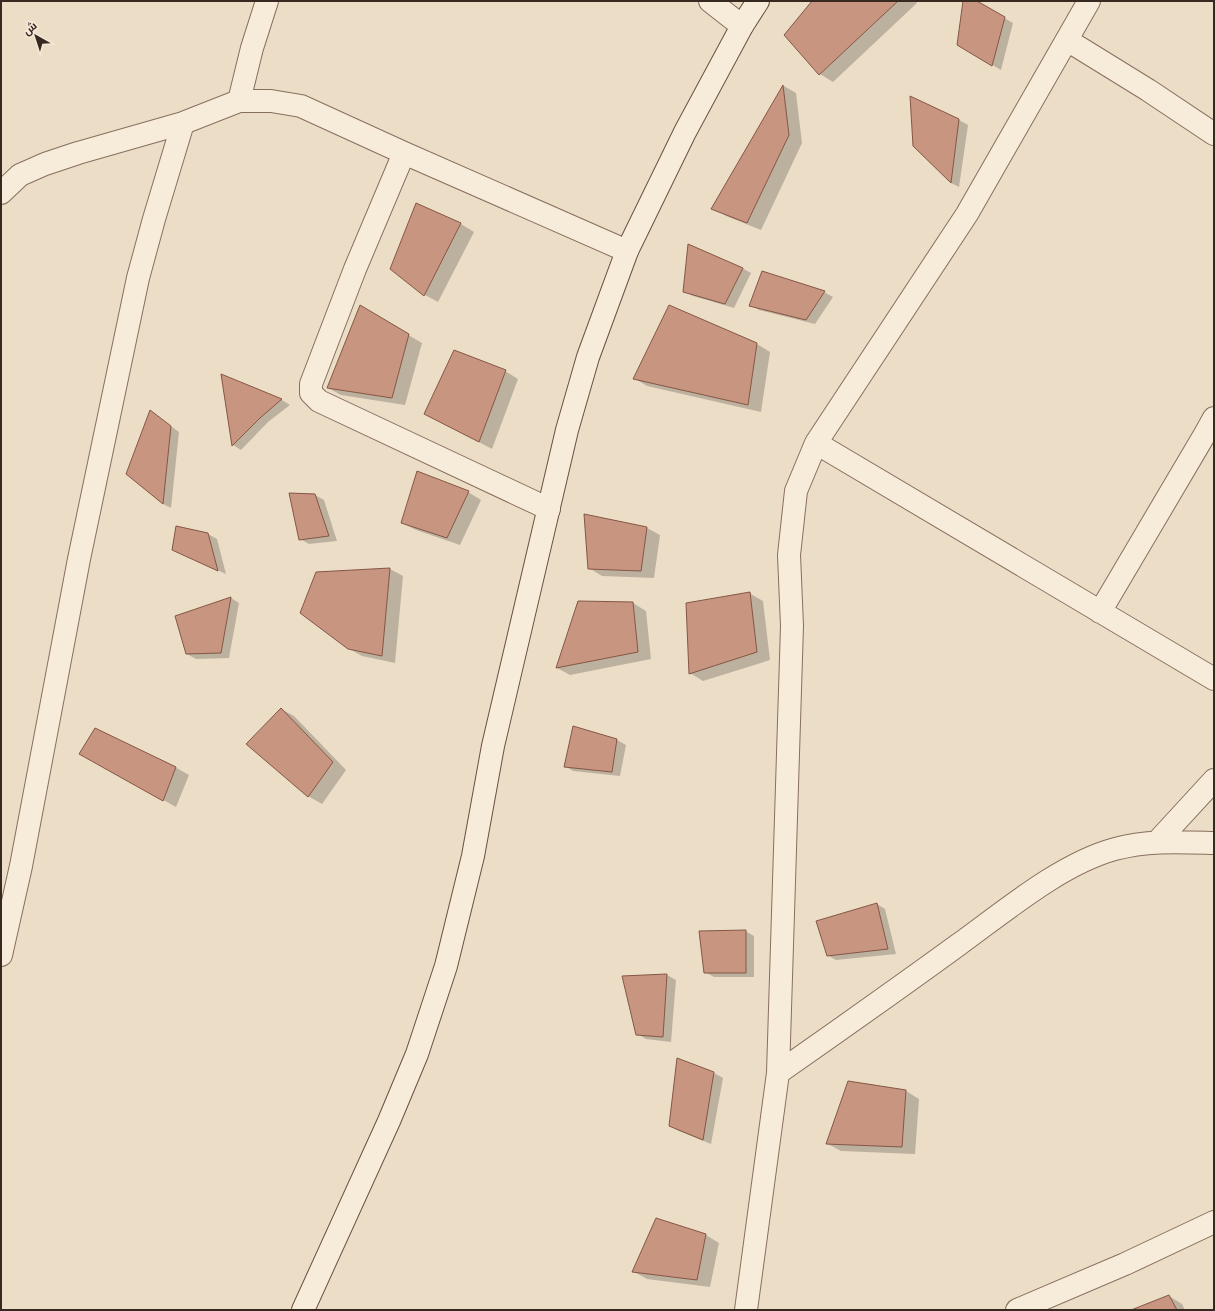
<svg xmlns="http://www.w3.org/2000/svg" width="1215" height="1311" font-family="Georgia,Cairo,serif">
<style>
.shadow{fill:#0003}
.building{fill:#c89580;stroke:#845745}
.lines{fill:none;stroke-linecap:round;stroke-linejoin:round}
.minor-casing{stroke:#876f5e;stroke-width:24}
.secondary-casing{stroke:#695041;stroke-width:24}
.minor{stroke:#f7ebda;stroke-width:22}
.secondary{stroke:#f7ebda;stroke-width:22}
</style>
<rect width="100%" height="100%" fill="#ecddc7"/>
<path class="shadow" d="M 813,1 L 916,1 L 917,3 L 833,82 L 820,74 Z
M 964,1 L 975,1 L 1013,23 L 1001,70 L 958,45 Z
M 784,86 L 796,93 L 802,143 L 761,230 L 726,216 L 713,208 Z
M 959,120 L 968,125 L 959,187 L 951,183 L 914,146 Z
M 416,204 L 461,224 L 474,232 L 438,302 L 425,295 L 392,268 Z
M 742,268 L 751,273 L 734,308 L 693,296 L 684,291 Z
M 824,292 L 833,297 L 815,324 L 759,310 L 750,305 Z
M 361,307 L 422,343 L 405,405 L 341,395 L 328,388 Z
M 757,344 L 770,352 L 761,412 L 647,386 L 634,378 Z
M 505,371 L 518,379 L 492,449 L 439,421 Z
M 222,375 L 282,400 L 290,405 L 268,422 L 241,450 L 233,445 Z
M 158,417 L 179,432 L 171,508 L 163,504 L 127,474 Z
M 468,492 L 481,500 L 460,545 L 416,530 L 402,523 Z
M 315,495 L 324,500 L 337,541 L 309,544 L 300,539 Z
M 647,528 L 660,535 L 654,578 L 602,576 L 589,568 Z
M 208,534 L 217,539 L 226,574 L 173,550 Z
M 390,569 L 403,576 L 395,663 L 362,656 L 348,648 Z
M 749,593 L 763,601 L 770,660 L 703,681 L 690,673 Z
M 231,598 L 239,603 L 229,658 L 196,659 L 187,654 L 177,616 Z
M 633,603 L 646,611 L 651,659 L 570,675 L 557,668 Z
M 281,709 L 294,716 L 346,770 L 322,804 L 308,796 L 248,744 Z
M 617,740 L 626,745 L 620,776 L 573,771 L 565,766 Z
M 93,761 L 175,767 L 189,775 L 176,807 Z
M 877,904 L 885,909 L 896,954 L 836,960 L 827,955 Z
M 745,931 L 754,936 L 754,977 L 714,977 L 705,972 Z
M 667,975 L 676,980 L 671,1042 L 646,1039 L 637,1034 L 624,977 Z
M 714,1073 L 723,1078 L 711,1144 L 679,1131 L 670,1126 Z
M 849,1082 L 906,1091 L 919,1099 L 915,1154 L 841,1151 L 828,1144 Z
M 657,1219 L 706,1235 L 719,1243 L 710,1287 L 647,1279 L 634,1272 Z
M 1169,1296 L 1182,1304 L 1185,1310 L 1134,1310 Z"/>
<path class="building" d="M 812,1 L 898,1 L 819,75 L 784,35 Z
M 963,1 L 977,1 L 1005,17 L 992,66 L 957,45 Z
M 783,85 L 789,135 L 747,223 L 711,209 Z
M 910,96 L 959,119 L 951,183 L 913,146 Z
M 416,203 L 461,223 L 424,296 L 390,269 Z
M 688,244 L 743,268 L 725,304 L 683,292 Z
M 762,271 L 825,291 L 806,320 L 749,306 Z
M 360,305 L 409,334 L 392,398 L 327,388 Z
M 669,305 L 757,343 L 748,405 L 633,379 Z
M 454,350 L 506,370 L 479,442 L 424,414 Z
M 221,374 L 282,399 L 260,418 L 232,446 Z
M 150,410 L 171,426 L 163,504 L 126,474 Z
M 417,471 L 469,491 L 447,538 L 401,523 Z
M 289,493 L 315,494 L 329,536 L 299,540 Z
M 584,514 L 647,527 L 641,571 L 588,569 Z
M 176,526 L 208,533 L 218,571 L 172,550 Z
M 390,568 L 382,656 L 348,649 L 300,613 L 316,572 Z
M 750,592 L 757,652 L 689,674 L 686,603 Z
M 231,597 L 221,653 L 186,654 L 175,616 Z
M 578,601 L 633,602 L 638,652 L 556,668 Z
M 281,708 L 333,762 L 308,797 L 246,744 Z
M 573,726 L 617,739 L 612,772 L 564,767 Z
M 95,728 L 176,767 L 163,801 L 79,754 Z
M 877,903 L 888,949 L 827,956 L 816,921 Z
M 746,930 L 746,973 L 704,973 L 699,931 Z
M 667,974 L 663,1037 L 636,1035 L 622,976 Z
M 677,1058 L 714,1072 L 703,1140 L 669,1126 Z
M 848,1081 L 906,1090 L 902,1147 L 826,1144 Z
M 656,1218 L 706,1234 L 697,1280 L 632,1272 Z
M 1169,1295 L 1177,1310 L 1131,1310 Z"/>
<g class="lines">
<g class="minor-casing">
<path id="minor" d="M 710,1 L 742,26
M 1067,40 L 1148,90 L 1214,134
M 239,101 L 252,48 L 267,1
M 404,153 L 355,269 L 311,384 L 311,393 L 319,401 L 549,509
M 1,193 L 20,175 L 45,164 L 78,153 L 183,123 L 239,101 L 271,101 L 301,106 L 404,153 L 627,251
M 816,443 L 1214,679
M 1100,612 L 1205,434 L 1214,418
M 1157,842 L 1214,780
M 1,955 L 21,866 L 79,559 L 138,278 L 154,219 L 183,123
M 778,1073 C 838,1031 899,988 958,945 C 1004,912 1060,864 1115,849 C 1147,840 1181,842 1214,843
M 746,1310 L 778,1073 L 792,626 L 789,555 L 796,491 L 816,443 L 967,214 L 1089,1
M 1017,1310 L 1125,1264 L 1214,1222"/>
</g>
<g class="secondary-casing">
<path id="secondary" d="M 303,1310 L 389,1121 L 417,1054 L 446,966 L 473,856 L 493,746 L 567,430 L 588,357 L 627,251 L 685,132 L 742,26 L 758,1"/>
</g>
<use href="#minor" class="minor"/>
<use href="#secondary" class="secondary"/>
</g>
<rect width="1215" height="1311" fill="none" stroke="#382920" stroke-width="4"/>
<g transform="translate(36 36) rotate(321)" stroke="#f4e8d7" stroke-width="3" paint-order="stroke">
<path d="M0-3L7 15L0 10L-7 15Z" fill="#382920"/>
<text y="-6" font-size="11" font-weight="bold" text-anchor="middle" fill="#382920">ش</text>
</g>
</svg>
